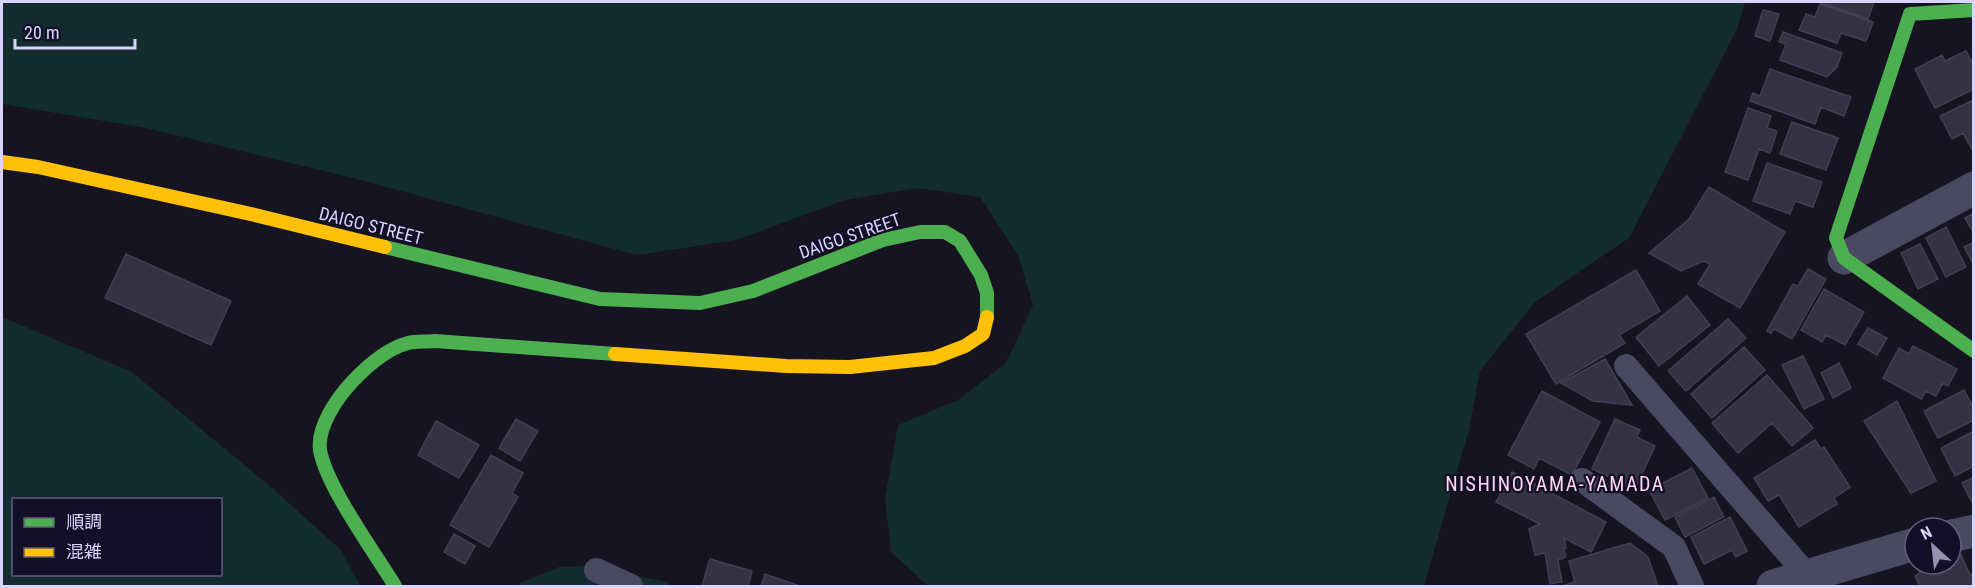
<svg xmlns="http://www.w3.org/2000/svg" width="1975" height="588" font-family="'Roboto Condensed','Noto Sans JP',sans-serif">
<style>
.green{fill:#132c2d;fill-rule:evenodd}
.building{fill:#343243;stroke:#433f54;stroke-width:1.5}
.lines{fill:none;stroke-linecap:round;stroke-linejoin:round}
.lane{stroke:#4a4962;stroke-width:24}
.street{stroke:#4a4962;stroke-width:33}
.fast{stroke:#4caf50;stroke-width:14}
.slow{stroke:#ffc107;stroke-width:14}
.labels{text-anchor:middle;stroke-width:4.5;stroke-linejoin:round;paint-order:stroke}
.street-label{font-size:18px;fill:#d9d4ff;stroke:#130f26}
.neighbourhood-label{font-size:20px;letter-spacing:1.5px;fill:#ffd6f0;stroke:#130f26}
</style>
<rect width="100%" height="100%" fill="#161421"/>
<path class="green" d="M 2,2 L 1745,2 L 1737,29 L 1629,238 L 1535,302 L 1480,371 L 1469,430 L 1424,586 L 928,586 L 891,552 L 885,498 L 898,425 L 958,400 L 1006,363 L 1033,305 L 1018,255 L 980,197 L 918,188 L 845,200 L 736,240 L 637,255 L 353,178 L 146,128 L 2,104 Z
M 2,317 L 132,372 L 270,486 L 341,550 L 360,586 L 2,586 ZM 14,500 L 220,500 L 220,574 L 14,574 Z
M 587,566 L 667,582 L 671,586 L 519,586 L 520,583 L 559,567 Z"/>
<path class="building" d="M 1819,2 L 1874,2 L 1868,19 Z
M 1820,4 L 1873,22 L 1866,41 L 1841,33 L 1837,43 L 1799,30 L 1806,14 L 1815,17 Z
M 1763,10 L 1779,14 L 1770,41 L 1755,36 Z
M 1783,32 L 1842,53 L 1837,67 L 1827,77 L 1780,60 L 1786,44 L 1779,42 Z
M 1966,51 L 1974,66 L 1974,89 L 1935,108 L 1915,69 L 1942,55 L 1945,61 Z
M 1770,69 L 1851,97 L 1844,116 L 1821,107 L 1815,124 L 1750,101 L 1753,93 L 1760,96 Z
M 1971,101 L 1974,106 L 1974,153 L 1963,133 L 1952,139 L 1940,116 Z
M 1748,108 L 1771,116 L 1767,128 L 1777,131 L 1770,153 L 1759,149 L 1748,180 L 1725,172 Z
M 1792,122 L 1838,138 L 1826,170 L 1780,154 Z
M 1767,163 L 1822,182 L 1813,207 L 1795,201 L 1790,214 L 1753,201 Z
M 1709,187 L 1785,232 L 1740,308 L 1698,284 L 1710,264 L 1703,261 L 1681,271 L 1649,253 L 1689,219 Z
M 1974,213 L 1974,234 L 1965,218 Z
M 1946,227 L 1966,267 L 1946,277 L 1926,238 Z
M 1974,242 L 1974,265 L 1964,247 Z
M 1920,244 L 1938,279 L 1918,289 L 1901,253 Z
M 126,254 L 231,301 L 211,345 L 105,298 Z
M 1808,269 L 1826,279 L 1792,339 L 1774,329 L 1771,333 L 1767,331 L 1793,284 L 1798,286 Z
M 1636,270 L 1660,311 L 1619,335 L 1625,343 L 1556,384 L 1526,334 Z
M 1824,289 L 1864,312 L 1845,345 L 1826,335 L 1822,342 L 1801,330 Z
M 1687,296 L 1710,325 L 1659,366 L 1636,337 Z
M 1728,319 L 1746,338 L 1686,391 L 1668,371 Z
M 1868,328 L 1887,338 L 1877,355 L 1858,344 Z
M 1913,346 L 1957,369 L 1948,386 L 1943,383 L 1936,396 L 1926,391 L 1921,399 L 1883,378 L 1899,348 L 1909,354 Z
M 1744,347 L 1765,370 L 1712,418 L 1691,394 Z
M 1803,356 L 1824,399 L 1804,409 L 1782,365 Z
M 1605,359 L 1632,405 L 1593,401 L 1561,383 Z
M 1839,363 L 1851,388 L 1833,398 L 1821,373 Z
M 1767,375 L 1813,428 L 1792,446 L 1772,423 L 1738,453 L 1712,423 Z
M 1964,390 L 1974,409 L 1974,420 L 1938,438 L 1924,411 Z
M 1542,391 L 1600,422 L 1572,475 L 1539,458 L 1534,469 L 1508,455 Z
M 1897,401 L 1936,481 L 1911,493 L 1864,421 Z
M 516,419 L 538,431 L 520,461 L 499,448 Z
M 1615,419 L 1640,430 L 1637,437 L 1655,446 L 1635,489 L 1592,469 Z
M 436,421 L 479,445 L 459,478 L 418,455 Z
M 1974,431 L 1974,466 L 1955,476 L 1941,448 Z
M 1815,440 L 1821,449 L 1824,447 L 1850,487 L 1834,498 L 1837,504 L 1799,527 L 1779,495 L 1768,501 L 1754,478 Z
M 491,455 L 523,473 L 512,493 L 518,497 L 489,547 L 450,525 Z
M 1692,468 L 1708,498 L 1665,520 L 1649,490 Z
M 1512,472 L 1606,522 L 1591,552 L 1564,538 L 1566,548 L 1564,549 L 1566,557 L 1558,560 L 1562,582 L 1550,584 L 1545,553 L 1535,555 L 1529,529 L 1540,524 L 1496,502 Z
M 1974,477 L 1974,506 L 1962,483 Z
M 1714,497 L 1724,517 L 1685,537 L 1675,517 Z
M 1730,517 L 1747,551 L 1736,557 L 1732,550 L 1704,564 L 1691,537 Z
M 454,534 L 475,546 L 465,564 L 444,552 Z
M 1630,543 L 1648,557 L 1658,586 L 1566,586 L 1565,585 L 1575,582 L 1569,561 Z
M 1961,555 L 1970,575 L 1972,574 L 1974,578 L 1974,586 L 1920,586 L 1915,576 L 1920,573 L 1919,571 L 1941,564 L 1951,564 L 1951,560 Z
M 710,559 L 752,571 L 748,586 L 702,586 Z
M 765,574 L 797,585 L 796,586 L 761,586 Z"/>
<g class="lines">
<path class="lane" d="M 1626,366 L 1808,576
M 1582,480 L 1674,547 L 1692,586
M 596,570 L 631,586"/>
<path class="street" d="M 1844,258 L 1974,188
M 1951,536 L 1974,531
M 1773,586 L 1915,544"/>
<path class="fast" d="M 1974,10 L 1910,14 L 1836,238 L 1844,258 L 1974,351
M 385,247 L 600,299 L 700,303 L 753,291 L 883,240 L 920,232 L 945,232 L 960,241 L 981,275 L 987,293 L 987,317
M 395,586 C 375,553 326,486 320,450 C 317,427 337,398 352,382 C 367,366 386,349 408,343 C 416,341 426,342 435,341 L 615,354"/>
<path class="slow" d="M 2,162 L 38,167 L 255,215 L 385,247
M 615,354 L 786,366 L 850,367 L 934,358 L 965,346 L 983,334 L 987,317"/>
</g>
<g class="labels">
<g class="street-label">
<text transform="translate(371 226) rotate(14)" y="6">DAIGO STREET</text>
<text transform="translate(850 236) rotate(-19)" y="6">DAIGO STREET</text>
</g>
<g class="neighbourhood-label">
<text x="1555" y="491">NISHINOYAMA-YAMADA</text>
</g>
</g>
<rect width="1975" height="588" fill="none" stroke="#d9d4ff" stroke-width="6"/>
<rect x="12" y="498" width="210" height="78" fill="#130f26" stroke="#625e7d" stroke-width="1.5"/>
<rect x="24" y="518" width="30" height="9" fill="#4caf50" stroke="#625e7d" stroke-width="1.5"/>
<text x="66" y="528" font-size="18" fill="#d9d4ff">順調</text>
<rect x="24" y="548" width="30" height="9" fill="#ffc107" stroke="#625e7d" stroke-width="1.5"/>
<text x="66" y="558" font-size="18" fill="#d9d4ff">混雑</text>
<g transform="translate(1933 546) rotate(333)"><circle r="28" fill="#130f26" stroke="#625e7d" stroke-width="1.5"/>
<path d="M0-4.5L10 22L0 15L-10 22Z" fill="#9591b1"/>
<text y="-9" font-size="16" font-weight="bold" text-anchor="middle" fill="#d9d4ff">N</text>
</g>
<path d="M15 39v9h120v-9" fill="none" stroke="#d9d4ff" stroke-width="3"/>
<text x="24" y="39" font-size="18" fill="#d9d4ff" stroke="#130f26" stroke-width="4.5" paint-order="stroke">20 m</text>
</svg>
